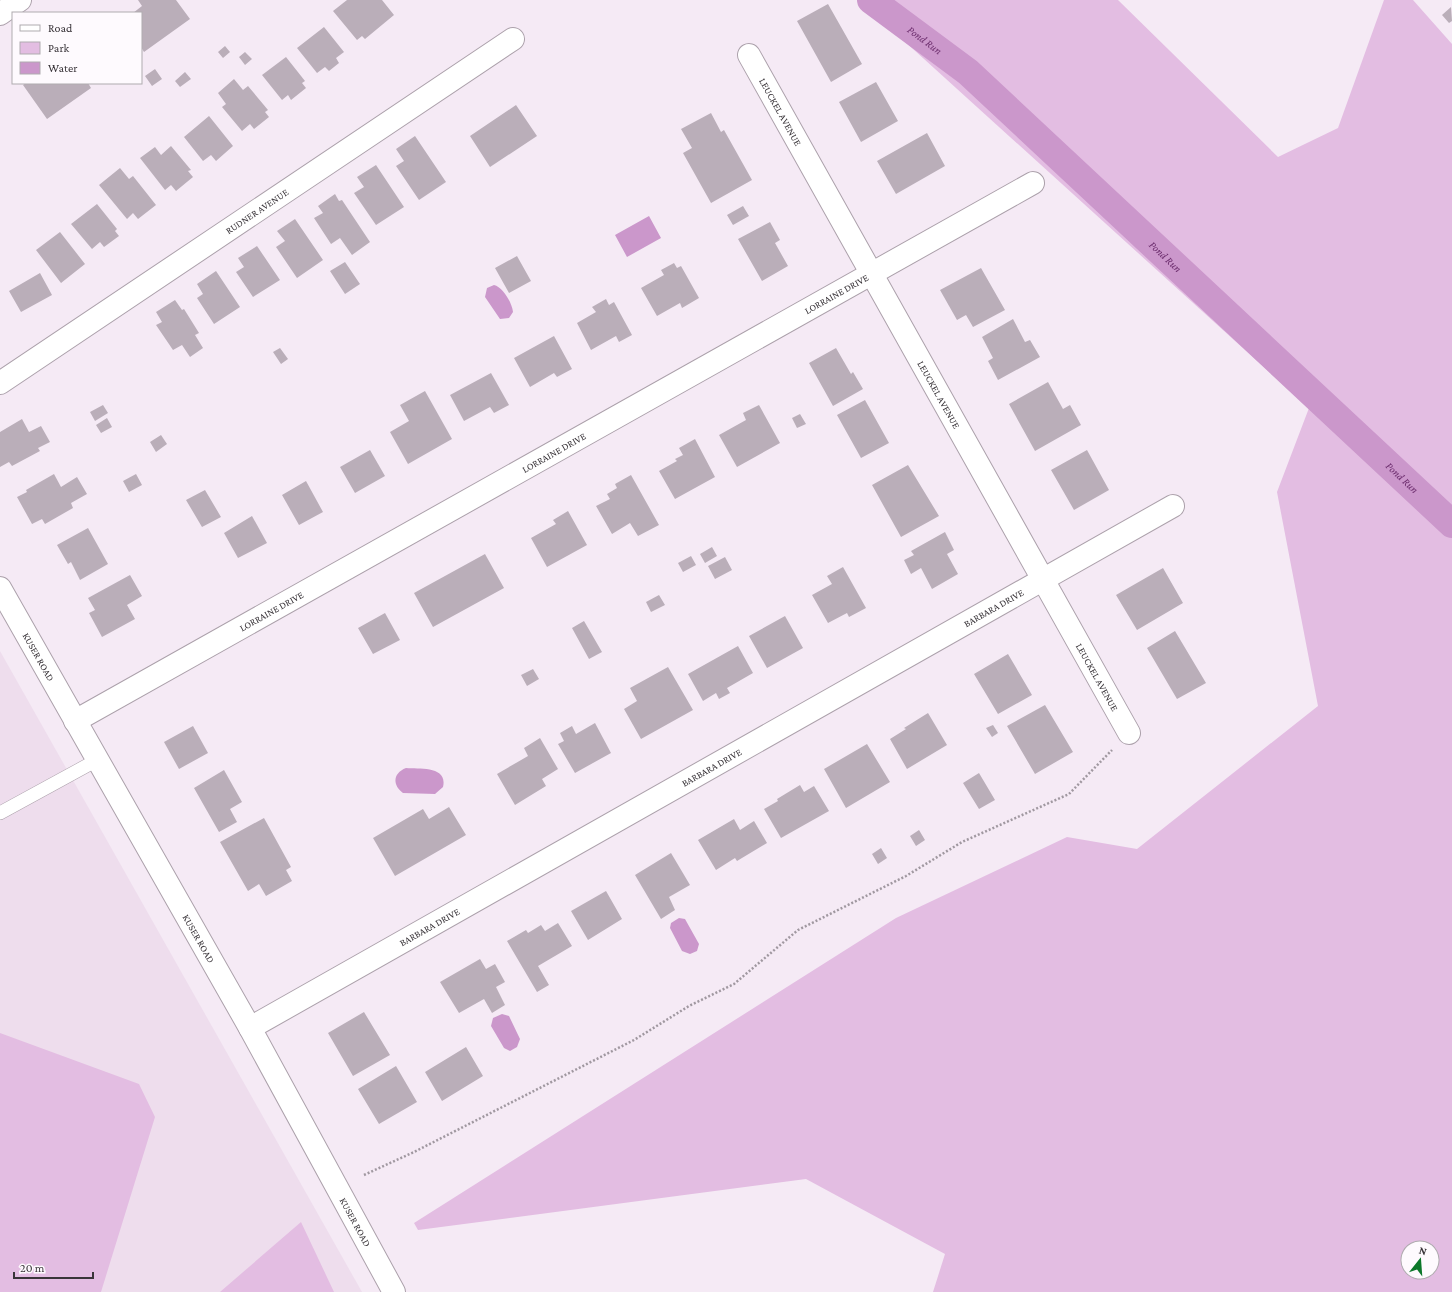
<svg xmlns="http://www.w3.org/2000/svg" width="1452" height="1292" font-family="'Crimson Pro',serif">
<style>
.built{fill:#eedded}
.green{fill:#e3bde2;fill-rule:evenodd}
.water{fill:#cb97cb}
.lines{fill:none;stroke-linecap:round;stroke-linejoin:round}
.canal{stroke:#cb97cb;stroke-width:28}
.building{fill:#baaeb9}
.service-casing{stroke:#aca1ab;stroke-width:14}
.minor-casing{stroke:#aca1ab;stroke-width:24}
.tertiary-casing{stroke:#aca1ab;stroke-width:24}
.path{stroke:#a098a0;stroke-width:2.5;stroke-dasharray:2 2;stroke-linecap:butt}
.service{stroke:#fff;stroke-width:13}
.minor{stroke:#fff;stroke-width:22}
.tertiary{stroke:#fff;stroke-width:22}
.labels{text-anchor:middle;stroke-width:3;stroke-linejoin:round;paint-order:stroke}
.street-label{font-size:10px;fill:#393439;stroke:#fefafe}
.water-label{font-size:11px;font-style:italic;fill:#6e2f6f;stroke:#fefafe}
</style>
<rect width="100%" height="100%" fill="#f5eaf5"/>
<path class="built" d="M 0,651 L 362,1292 L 0,1292 Z"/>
<path class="green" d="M 859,0 L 1118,0 L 1278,157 L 1338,128 L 1384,0 L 1413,0 L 1452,44 L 1452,1292 L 933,1292 L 945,1254 L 806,1179 L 418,1230 L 414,1223 L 896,918 L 1067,837 L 1137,849 L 1318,706 L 1277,492 L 1309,408 ZM 1408,1248 L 1432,1248 L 1432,1272 L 1408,1272 Z
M 0,1033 L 139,1084 L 155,1117 L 101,1292 L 0,1292 Z
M 301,1222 L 334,1292 L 220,1292 Z"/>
<path class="water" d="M 649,216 L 661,238 L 627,257 L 615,235 Z
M 494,285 C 503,287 512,303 513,312 L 509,318 L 500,319 L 485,297 L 487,288 Z
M 406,768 C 420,769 448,766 443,787 L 435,794 L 403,793 C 392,785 393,773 406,768 Z
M 679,918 L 685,919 L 699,944 L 697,951 L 690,954 L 682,951 L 670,928 L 671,923 Z
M 502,1014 L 509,1016 L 520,1039 L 517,1047 L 510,1051 L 504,1048 L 491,1026 L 493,1018 Z"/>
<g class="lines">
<path class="canal" id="s1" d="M 871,0 L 968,72 L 1452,524"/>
</g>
<path class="building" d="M 138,0 L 176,0 L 190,19 L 144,52 L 141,47 L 141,13 L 133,13 L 142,6 Z
M 347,0 L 382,0 L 394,15 L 365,39 L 362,36 L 357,40 L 333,11 Z
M 828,4 L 862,64 L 831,82 L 797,21 Z
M 1451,7 L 1452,21 L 1449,23 L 1442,15 Z
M 324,27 L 344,52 L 336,58 L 339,63 L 329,71 L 325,67 L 317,73 L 297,48 Z
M 225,46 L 230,52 L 223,58 L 218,52 Z
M 245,52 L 252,59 L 245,65 L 239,57 Z
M 286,57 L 305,81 L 302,83 L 306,88 L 291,100 L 288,95 L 282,100 L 262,75 Z
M 155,69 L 162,79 L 152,86 L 145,76 Z
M 185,72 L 191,79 L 180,87 L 175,81 Z
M 234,79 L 243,90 L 248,86 L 268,110 L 265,112 L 269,117 L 254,129 L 250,124 L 242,131 L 222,107 L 226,104 L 218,93 Z
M 876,82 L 898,121 L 861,142 L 839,102 Z
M 26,83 L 88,83 L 91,88 L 47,119 L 23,85 Z
M 516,105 L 537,136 L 490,167 L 470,136 Z
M 711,113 L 721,132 L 724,130 L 752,180 L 711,203 L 683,153 L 692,148 L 681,129 Z
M 209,116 L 233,146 L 216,161 L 211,155 L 203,161 L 184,137 Z
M 927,133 L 945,166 L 896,194 L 877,161 Z
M 415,136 L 446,182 L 419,200 L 396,166 L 404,161 L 396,149 Z
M 171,146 L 191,170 L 188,171 L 193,177 L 176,191 L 171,185 L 165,190 L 140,158 L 155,147 L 161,155 Z
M 376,165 L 404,207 L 376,225 L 354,193 L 364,187 L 357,177 Z
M 120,168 L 129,179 L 133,176 L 156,205 L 138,219 L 133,213 L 127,219 L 99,185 Z
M 335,194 L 339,201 L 342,200 L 370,242 L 352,255 L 340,238 L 331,244 L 314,218 L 323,213 L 318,206 Z
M 97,204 L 117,229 L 115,231 L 119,236 L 104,247 L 100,242 L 92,249 L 71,224 Z
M 743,206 L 749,216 L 733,225 L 727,215 Z
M 295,219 L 323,260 L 297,278 L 276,247 L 285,241 L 277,231 Z
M 770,222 L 780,240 L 775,243 L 788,266 L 762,281 L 738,239 Z
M 60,232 L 85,264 L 61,283 L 36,250 Z
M 257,246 L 280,280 L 253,297 L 236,272 L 244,267 L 238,258 Z
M 517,256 L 531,281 L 509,293 L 495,268 Z
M 345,262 L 360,284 L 345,294 L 330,271 Z
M 674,263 L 677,268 L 681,266 L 699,298 L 682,308 L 680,303 L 657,316 L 641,288 L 664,275 L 661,270 Z
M 981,268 L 1005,310 L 973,327 L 966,315 L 957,320 L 940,290 Z
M 216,271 L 240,307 L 214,324 L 197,298 L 203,294 L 197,284 Z
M 40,273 L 52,295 L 21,312 L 9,291 Z
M 606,299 L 609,305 L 614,302 L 632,335 L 619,342 L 616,336 L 591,350 L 577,323 L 596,312 L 592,307 Z
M 175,300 L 182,310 L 184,309 L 199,333 L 195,335 L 203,348 L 190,357 L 182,345 L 173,350 L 156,325 L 162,322 L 156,312 Z
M 1013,319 L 1025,342 L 1030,340 L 1040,357 L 998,380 L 988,361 L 993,358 L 982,337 Z
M 554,336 L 572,369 L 557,377 L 554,373 L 530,387 L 514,358 Z
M 280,348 L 288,359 L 281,364 L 273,352 Z
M 836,348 L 851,374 L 853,372 L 863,389 L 833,406 L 809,363 Z
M 491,373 L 509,405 L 494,413 L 490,407 L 464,421 L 450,395 Z
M 1048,382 L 1063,409 L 1070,405 L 1081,425 L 1035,451 L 1009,404 Z
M 425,391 L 452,439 L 408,464 L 390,432 L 409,421 L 400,405 Z
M 865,400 L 889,443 L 861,458 L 837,415 Z
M 103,405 L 108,413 L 95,421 L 90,412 Z
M 759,405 L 780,443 L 737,467 L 719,435 L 746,420 L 743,413 Z
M 800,414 L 806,424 L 797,428 L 792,418 Z
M 107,418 L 112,427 L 101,433 L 96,425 Z
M 22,419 L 29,432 L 41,426 L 50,442 L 38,448 L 40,451 L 12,466 L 9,462 L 0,467 L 0,432 Z
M 161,435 L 167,444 L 156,452 L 150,442 Z
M 695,439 L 715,477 L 675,499 L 659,471 L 677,461 L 675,459 L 683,455 L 679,448 Z
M 370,450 L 385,476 L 355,493 L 340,467 Z
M 1087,450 L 1109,490 L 1074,510 L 1051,470 Z
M 908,465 L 939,516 L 901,537 L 872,485 Z
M 54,474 L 61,487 L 77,477 L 87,494 L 71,503 L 73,508 L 45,524 L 42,519 L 32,524 L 17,497 L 27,492 L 26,490 Z
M 136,474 L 142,485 L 129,492 L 123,481 Z
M 631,475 L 659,525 L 638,536 L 630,523 L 612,534 L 596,506 L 610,499 L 607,494 L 617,488 L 615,484 Z
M 306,481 L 323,512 L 299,525 L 282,495 Z
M 205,490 L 221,517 L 202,527 L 186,500 Z
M 568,511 L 587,545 L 547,567 L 531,538 L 556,524 L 553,520 Z
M 252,516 L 267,543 L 238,558 L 224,533 Z
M 88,528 L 108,564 L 80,580 L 71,562 L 68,564 L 57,545 Z
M 945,532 L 954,550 L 947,554 L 958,574 L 932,589 L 921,568 L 911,574 L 904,560 L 914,555 L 911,551 Z
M 712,547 L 717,556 L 705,563 L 700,554 Z
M 485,554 L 504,588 L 433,627 L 414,593 Z
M 691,556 L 696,565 L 683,572 L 678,563 Z
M 725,557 L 732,570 L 715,579 L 708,566 Z
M 843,567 L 866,608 L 849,617 L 847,613 L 828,623 L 812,595 L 832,584 L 827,576 Z
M 1163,568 L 1183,603 L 1137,630 L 1116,595 Z
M 130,575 L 142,596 L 127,605 L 135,619 L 102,637 L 89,613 L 95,610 L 88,598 Z
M 659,595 L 665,605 L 651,612 L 646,602 Z
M 385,613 L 400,640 L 373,654 L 358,628 Z
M 785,616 L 803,648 L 767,668 L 749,636 Z
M 584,621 L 602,652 L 589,659 L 572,628 Z
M 1175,631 L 1206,683 L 1177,699 L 1147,648 Z
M 738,646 L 753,673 L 727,688 L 730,693 L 719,699 L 716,693 L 703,701 L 688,674 Z
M 1008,654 L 1032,695 L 998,714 L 974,674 Z
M 668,667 L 693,710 L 641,739 L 624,709 L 637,701 L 630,688 Z
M 533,669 L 539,679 L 527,686 L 521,675 Z
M 1045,705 L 1073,752 L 1035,774 L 1007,726 Z
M 928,713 L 947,745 L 907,769 L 890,739 L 906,729 L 904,728 Z
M 595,723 L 611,753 L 575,773 L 558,744 L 564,741 L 560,733 L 572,726 L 576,734 Z
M 993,725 L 998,733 L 992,737 L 986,728 Z
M 193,726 L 208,753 L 179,769 L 164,742 Z
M 540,738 L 558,769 L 542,779 L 546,786 L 515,805 L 497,774 L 528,756 L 524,748 Z
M 867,744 L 890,782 L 846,808 L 824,769 Z
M 224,770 L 242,802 L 230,809 L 237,822 L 219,832 L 194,788 Z
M 979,773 L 995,800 L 979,809 L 963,783 Z
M 800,785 L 804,792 L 814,786 L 829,811 L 781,838 L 764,809 L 778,801 L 777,799 Z
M 449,807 L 466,835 L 395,876 L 373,838 L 423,809 L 429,819 Z
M 264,818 L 291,867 L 286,870 L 292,881 L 266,896 L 259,884 L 248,891 L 220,842 Z
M 734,819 L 740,830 L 754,821 L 767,843 L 737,861 L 735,858 L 716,870 L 698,840 Z
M 919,830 L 925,840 L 916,846 L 910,836 Z
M 881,848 L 887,858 L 878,864 L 872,854 Z
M 671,853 L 690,885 L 669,897 L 675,910 L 661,919 L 635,875 Z
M 606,891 L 622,919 L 588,940 L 571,911 Z
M 558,923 L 572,946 L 538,966 L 549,985 L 537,992 L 507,941 L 526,930 L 528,933 L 541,925 L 545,931 Z
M 480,959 L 486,969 L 495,964 L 505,982 L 496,987 L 505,1005 L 492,1013 L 484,999 L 459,1013 L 440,982 Z
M 364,1012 L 390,1055 L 353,1076 L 328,1033 Z
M 466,1047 L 483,1076 L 442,1101 L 425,1072 Z
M 396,1066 L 417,1102 L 379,1124 L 358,1089 Z"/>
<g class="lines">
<g class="service-casing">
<path id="service" d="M 0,813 L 97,760"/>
</g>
<g class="minor-casing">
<g id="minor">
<path d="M 0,14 L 20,0"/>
<path id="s2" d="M 749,55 L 1129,733"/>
<path id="s3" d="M 0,383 L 513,39"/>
<path id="s4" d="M 75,721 L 1033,183"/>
<path id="s5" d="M 250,1028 L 1173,506"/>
</g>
</g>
<g class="tertiary-casing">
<g id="tertiary">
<path id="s6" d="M 0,588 L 250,1028 L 394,1292"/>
</g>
</g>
<path class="path" d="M 364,1175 L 414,1152 L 634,1040 L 689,1006 L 734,984 L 798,930 L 906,876 L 962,842 L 1069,794 L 1112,750"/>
<use href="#service" class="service"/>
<use href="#minor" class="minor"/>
<use href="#tertiary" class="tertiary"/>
</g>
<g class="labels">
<g class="street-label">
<text dy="4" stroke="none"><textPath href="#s2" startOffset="65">LEUCKEL AVENUE</textPath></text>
<text dy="4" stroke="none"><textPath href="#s3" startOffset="309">RUDNER AVENUE</textPath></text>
<text dy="4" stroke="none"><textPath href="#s4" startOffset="873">LORRAINE DRIVE</textPath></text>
<text dy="4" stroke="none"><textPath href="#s2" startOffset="389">LEUCKEL AVENUE</textPath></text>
<text dy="4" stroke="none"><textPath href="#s4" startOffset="549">LORRAINE DRIVE</textPath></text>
<text dy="4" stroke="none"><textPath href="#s5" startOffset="854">BARBARA DRIVE</textPath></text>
<text dy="4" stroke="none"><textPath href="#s4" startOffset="225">LORRAINE DRIVE</textPath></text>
<text dy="4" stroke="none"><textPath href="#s6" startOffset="79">KUSER ROAD</textPath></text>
<text dy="4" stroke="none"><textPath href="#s2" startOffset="713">LEUCKEL AVENUE</textPath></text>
<text dy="4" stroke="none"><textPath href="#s5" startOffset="530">BARBARA DRIVE</textPath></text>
<text dy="4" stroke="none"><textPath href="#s5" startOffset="206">BARBARA DRIVE</textPath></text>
<text dy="4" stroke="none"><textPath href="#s6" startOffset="403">KUSER ROAD</textPath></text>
<text dy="4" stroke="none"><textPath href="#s6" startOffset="727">KUSER ROAD</textPath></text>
</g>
<g class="water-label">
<text dy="4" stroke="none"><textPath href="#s1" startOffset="67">Pond Run</textPath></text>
<text dy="4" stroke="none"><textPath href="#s1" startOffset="391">Pond Run</textPath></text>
<text dy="4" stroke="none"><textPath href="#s1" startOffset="715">Pond Run</textPath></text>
</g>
</g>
<rect x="12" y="12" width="130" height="72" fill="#fefafe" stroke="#afabaf"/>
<rect x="20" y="25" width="20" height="6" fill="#ffffff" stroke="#afabaf"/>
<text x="48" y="32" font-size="12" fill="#393439">Road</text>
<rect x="20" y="42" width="20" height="12" fill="#e3bde2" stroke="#afabaf"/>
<text x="48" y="52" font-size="12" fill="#393439">Park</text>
<rect x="20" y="62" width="20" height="12" fill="#cb97cb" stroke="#afabaf"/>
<text x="48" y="72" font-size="12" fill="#393439">Water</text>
<g transform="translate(1420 1260) rotate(17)"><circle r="19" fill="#fefafe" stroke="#afabaf"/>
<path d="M0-3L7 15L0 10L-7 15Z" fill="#0c772a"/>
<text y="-6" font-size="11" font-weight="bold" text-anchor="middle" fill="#393439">N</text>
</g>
<path d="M14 1272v6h79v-6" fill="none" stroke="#393439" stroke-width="2"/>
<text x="20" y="1272" font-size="12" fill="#393439" stroke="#fefafe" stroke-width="3" paint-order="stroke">20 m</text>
</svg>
